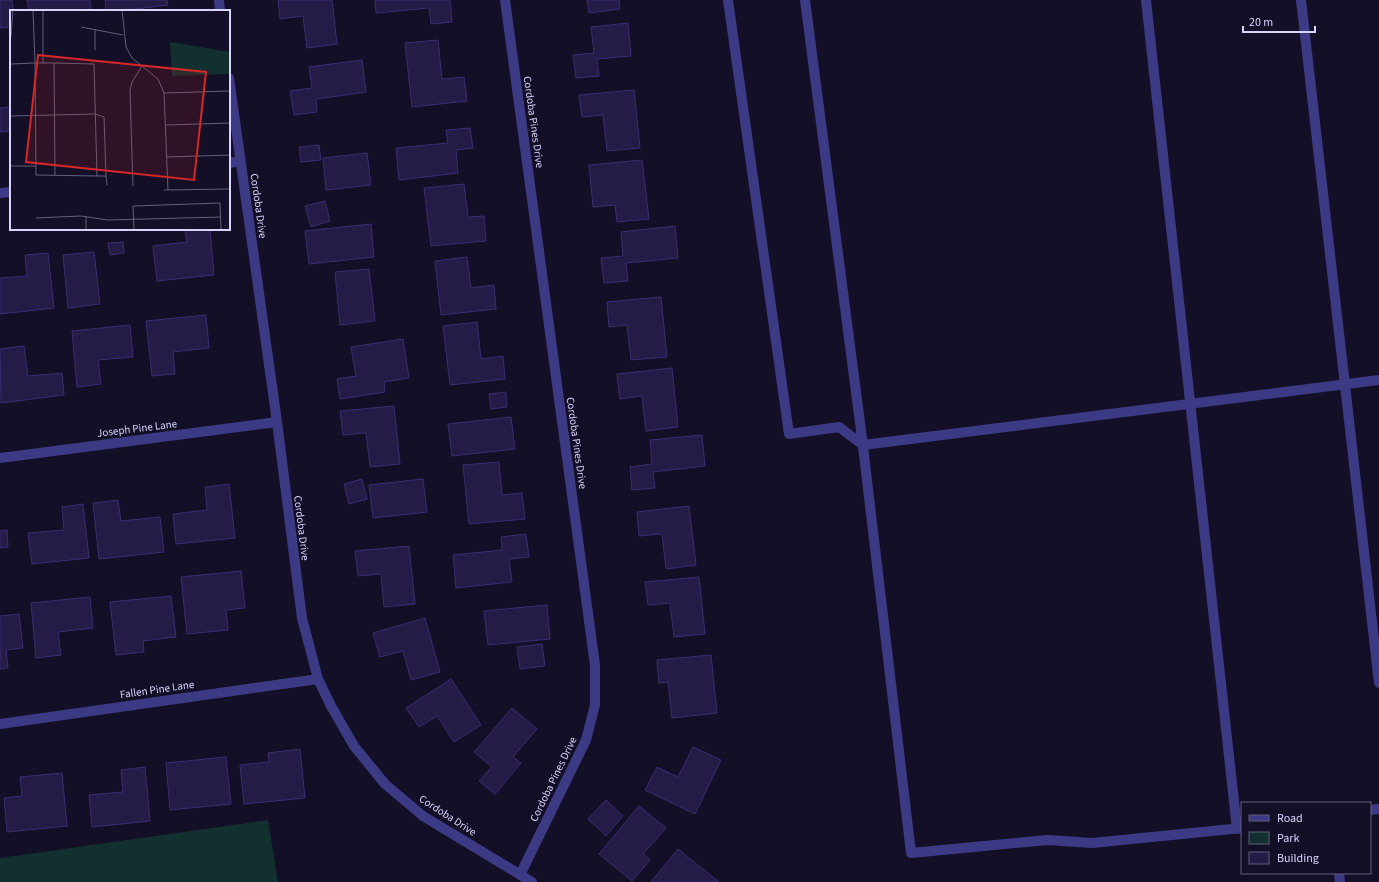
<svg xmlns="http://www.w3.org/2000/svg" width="1379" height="882" font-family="'Source Sans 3',sans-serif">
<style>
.green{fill:#12302f}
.building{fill:#241b47;stroke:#3b2d73}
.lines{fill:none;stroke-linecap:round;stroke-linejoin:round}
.minor{stroke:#3d3a85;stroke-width:10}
.labels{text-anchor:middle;stroke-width:3.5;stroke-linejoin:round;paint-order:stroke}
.street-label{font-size:11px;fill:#d9d4ff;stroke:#130f26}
.inset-road{fill:none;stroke:#625e7d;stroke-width:1}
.view{fill:#d62828;fill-opacity:0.15;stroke:#d62828;stroke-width:2}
.inset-edge{fill:none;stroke:#d9d4ff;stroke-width:2}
</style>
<rect width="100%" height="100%" fill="#130f26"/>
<path class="green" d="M 268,820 L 278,882 L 0,882 L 0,858 Z"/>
<path class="building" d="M 0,0 L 12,0 L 13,11 L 11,11 L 11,27 L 0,28 Z
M 27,0 L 90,0 L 91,11 L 29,11 Z
M 105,0 L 167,0 L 168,5 L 119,11 L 106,11 Z
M 278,0 L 332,0 L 337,44 L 307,48 L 303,16 L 280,19 Z
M 375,0 L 450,0 L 452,22 L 431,24 L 429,8 L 376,13 Z
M 587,0 L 619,0 L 620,9 L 589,13 Z
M 628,23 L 631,56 L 597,59 L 599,76 L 576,78 L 573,55 L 594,53 L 591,27 Z
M 438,40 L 442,79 L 464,77 L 467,101 L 412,107 L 405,43 Z
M 362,60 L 366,92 L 316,99 L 317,112 L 294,115 L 290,91 L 312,88 L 309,67 Z
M 634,90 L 640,148 L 607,151 L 603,115 L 582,117 L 579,95 Z
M 11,107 L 11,131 L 0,132 L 0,108 Z
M 470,128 L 473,148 L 456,150 L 458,173 L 399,180 L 396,148 L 448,143 L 446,130 Z
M 319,145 L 321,160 L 301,162 L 299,147 Z
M 367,153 L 371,185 L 326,190 L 323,158 Z
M 642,160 L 649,219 L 617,222 L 615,205 L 593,207 L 589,165 Z
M 464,184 L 468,217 L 484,216 L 486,241 L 431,246 L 424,188 Z
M 325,201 L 330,221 L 311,227 L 305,206 Z
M 371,224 L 374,257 L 309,264 L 305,231 Z
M 675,226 L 678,258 L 626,263 L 628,281 L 604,283 L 601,258 L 623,256 L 621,232 Z
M 185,229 L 210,229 L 214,275 L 157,281 L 153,246 L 187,242 Z
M 123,242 L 124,253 L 110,255 L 108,243 Z
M 94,252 L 100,304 L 68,308 L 63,255 Z
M 48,253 L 54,308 L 0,314 L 0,278 L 27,276 L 25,255 Z
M 467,257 L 471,288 L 494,285 L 496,309 L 441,315 L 435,261 Z
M 369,269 L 375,321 L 340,325 L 335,272 Z
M 661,297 L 667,357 L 631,360 L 627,325 L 609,327 L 607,302 Z
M 206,315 L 209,348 L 173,352 L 175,374 L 152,376 L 146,321 Z
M 477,322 L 481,359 L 503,356 L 505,379 L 450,385 L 443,326 Z
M 130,325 L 133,357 L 98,360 L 101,384 L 77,387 L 72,331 Z
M 403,339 L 409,378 L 384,382 L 385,392 L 340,399 L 337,379 L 356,376 L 351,347 Z
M 24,346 L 28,376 L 62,373 L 64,395 L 1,403 L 0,349 Z
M 672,368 L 678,427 L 646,431 L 642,396 L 620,399 L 617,374 Z
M 506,392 L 507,407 L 491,409 L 489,394 Z
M 394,406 L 400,464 L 370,467 L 366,433 L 343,435 L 340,411 Z
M 511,417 L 515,449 L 452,456 L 448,424 Z
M 702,435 L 705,466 L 653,472 L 655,488 L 632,490 L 630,467 L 652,464 L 650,440 Z
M 499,462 L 502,495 L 522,493 L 525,519 L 469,524 L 463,465 Z
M 362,479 L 367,499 L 349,504 L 344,484 Z
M 423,479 L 427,512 L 373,518 L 369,485 Z
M 229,484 L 235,538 L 176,544 L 173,514 L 207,510 L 205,487 Z
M 118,500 L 121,521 L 160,517 L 164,552 L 99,559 L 93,503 Z
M 83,504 L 89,558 L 32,564 L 28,533 L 64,530 L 62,507 Z
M 689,506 L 696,565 L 666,569 L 662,534 L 639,536 L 637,512 Z
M 7,530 L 8,547 L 0,548 L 0,531 Z
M 526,534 L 529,557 L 509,559 L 512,582 L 456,588 L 453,555 L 502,550 L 501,537 Z
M 409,546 L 415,604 L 384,607 L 381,574 L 358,576 L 355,551 Z
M 241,571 L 245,608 L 226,610 L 228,630 L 187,634 L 181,577 Z
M 699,577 L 705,634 L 674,637 L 670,603 L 648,605 L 645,582 Z
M 171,596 L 176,637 L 143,641 L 144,652 L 116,655 L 110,602 Z
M 90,597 L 93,628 L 58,632 L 61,655 L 36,658 L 31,603 Z
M 547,605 L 550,639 L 488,645 L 484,611 Z
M 19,614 L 23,648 L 6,650 L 8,668 L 0,669 L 0,616 Z
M 425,618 L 440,672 L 411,680 L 403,651 L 380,657 L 373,633 Z
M 542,644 L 545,666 L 520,669 L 517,647 Z
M 711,655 L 717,713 L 672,718 L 668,682 L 659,683 L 657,660 Z
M 451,679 L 481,725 L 454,742 L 437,716 L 419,727 L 406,708 Z
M 512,708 L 537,729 L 513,757 L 521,763 L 495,794 L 479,781 L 492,767 L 474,752 Z
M 693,747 L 721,760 L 695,814 L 645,790 L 657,767 L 678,777 Z
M 300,749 L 305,798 L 244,804 L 240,765 L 269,762 L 268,753 Z
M 226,757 L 231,804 L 170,810 L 166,763 Z
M 145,767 L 150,821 L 92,827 L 89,795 L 123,792 L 121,770 Z
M 62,773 L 67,826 L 7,832 L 4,798 L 22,796 L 20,777 Z
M 606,800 L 623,816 L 606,836 L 588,819 Z
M 639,806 L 666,828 L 643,854 L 650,860 L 632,881 L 599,854 Z
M 678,849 L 719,882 L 651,882 Z"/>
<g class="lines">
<path class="minor" d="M 219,0 L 220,11
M 505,0 L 595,665 L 595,705 L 586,740 L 520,875
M 728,0 L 789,434 L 839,427 L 863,445 L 1379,380
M 805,0 L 862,438 L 911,853 L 1048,840 L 1092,843 L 1242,828
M 1146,0 L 1237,829
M 1301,0 L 1379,683
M 229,78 L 277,422 L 302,618 L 318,679 L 331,706 L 354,746 L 385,784 L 423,816 L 532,882
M 229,163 L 240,161
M 0,193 L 11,192
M 0,458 L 277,422
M 0,724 L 318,679
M 1370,810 L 1379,809
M 1339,873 L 1340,882"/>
</g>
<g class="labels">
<g class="street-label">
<text transform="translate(534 122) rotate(82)" y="4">Cordoba Pines Drive</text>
<text transform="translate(259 206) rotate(82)" y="4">Cordoba Drive</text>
<text transform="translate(137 428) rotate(-7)" y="4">Joseph Pine Lane</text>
<text transform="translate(577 443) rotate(82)" y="4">Cordoba Pines Drive</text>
<text transform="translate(302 528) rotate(83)" y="4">Cordoba Drive</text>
<text transform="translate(157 689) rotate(-8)" y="4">Fallen Pine Lane</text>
<text transform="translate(553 779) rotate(-64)" y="4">Cordoba Pines Drive</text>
<text transform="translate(448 815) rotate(33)" y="4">Cordoba Drive</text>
</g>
</g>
<g transform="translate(10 10)">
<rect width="220" height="220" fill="#130f26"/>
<path d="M 160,32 L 220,42 L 220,64 L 162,66 Z" fill="#12302f"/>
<path class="inset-road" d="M 33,0 L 33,53M 112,0 L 116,37 L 122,48 L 148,69 L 154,83 L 158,180M 71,17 L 113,25M 1,27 L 3,0M 85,40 L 85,19M 44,53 L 45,165M 0,54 L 25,53 L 44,53 L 84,54 L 87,166 L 26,165 L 25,53 L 23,0M 154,83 L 220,81M 0,106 L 85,104 L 94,107 L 96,166M 156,115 L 220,113M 157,147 L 220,145M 0,156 L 26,156M 87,166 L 96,166 L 97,175M 123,176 L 120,81 L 122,72 L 132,56M 154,180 L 220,179M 76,206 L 76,220M 26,208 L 71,206 L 98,210 L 211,207M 124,220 L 123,196 L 210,193 L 211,220"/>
<path class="view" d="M 28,45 L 196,62 L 184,170 L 16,152 Z"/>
<rect width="220" height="220" class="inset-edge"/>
</g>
<rect x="1241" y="802" width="130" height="72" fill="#130f26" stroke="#625e7d"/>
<rect x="1249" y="815" width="20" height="6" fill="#3d3a85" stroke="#625e7d"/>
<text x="1277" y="822" font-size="12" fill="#d9d4ff">Road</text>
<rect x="1249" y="832" width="20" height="12" fill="#12302f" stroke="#625e7d"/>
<text x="1277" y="842" font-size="12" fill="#d9d4ff">Park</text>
<rect x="1249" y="852" width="20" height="12" fill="#241b47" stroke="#625e7d"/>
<text x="1277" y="862" font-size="12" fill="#d9d4ff">Building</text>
<path d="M1243 26v6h72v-6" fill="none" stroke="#d9d4ff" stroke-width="2"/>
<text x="1249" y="26" font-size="12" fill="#d9d4ff" stroke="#130f26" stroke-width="3" paint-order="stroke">20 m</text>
</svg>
